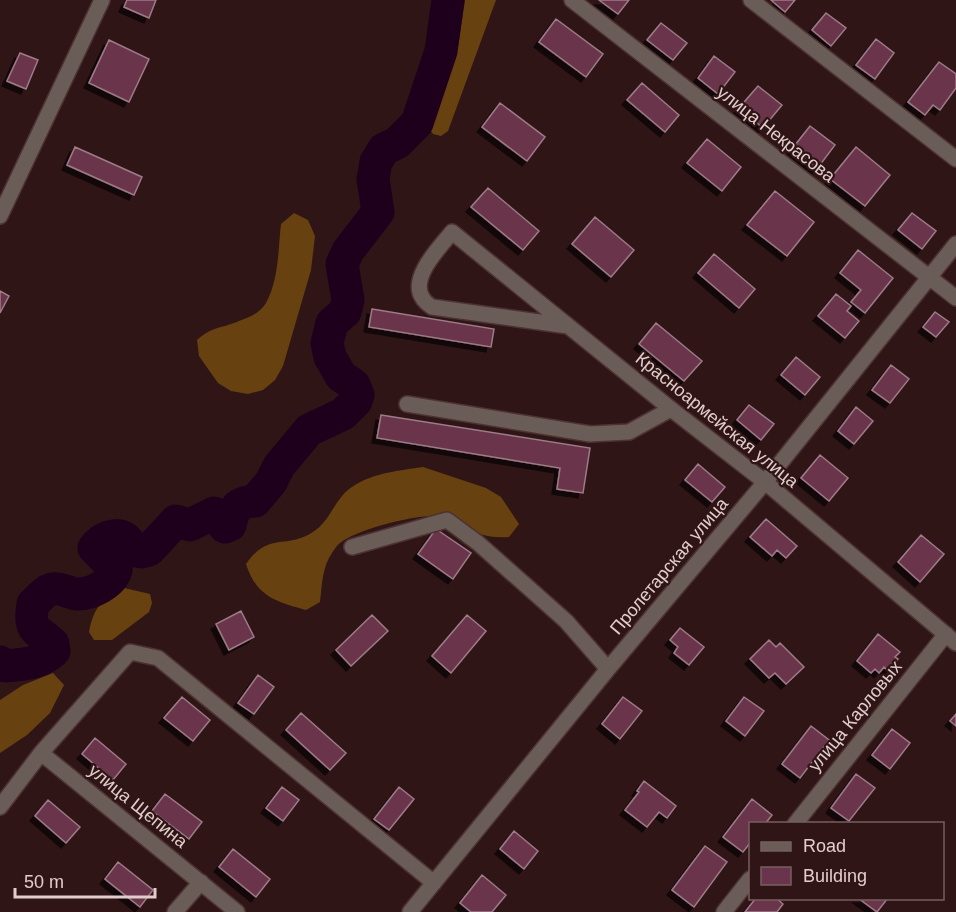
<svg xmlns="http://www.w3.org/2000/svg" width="956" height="912" font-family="Arial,sans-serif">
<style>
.forest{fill:#674210}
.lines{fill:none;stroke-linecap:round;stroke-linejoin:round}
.river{stroke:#1e001d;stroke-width:33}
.building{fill:#6a354c;stroke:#9c7b87;stroke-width:1.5;filter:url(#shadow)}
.minor-casing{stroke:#4c3233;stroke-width:18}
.minor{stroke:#6a5c56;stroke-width:15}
.labels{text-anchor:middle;stroke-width:4.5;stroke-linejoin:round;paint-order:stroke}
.street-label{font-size:18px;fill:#e1cdcc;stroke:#301516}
</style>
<defs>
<filter id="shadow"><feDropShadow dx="-5" dy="5" stdDeviation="0" flood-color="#0009"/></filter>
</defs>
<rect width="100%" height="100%" fill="#301516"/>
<path class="forest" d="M 465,0 L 496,0 L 448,131 L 441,136 L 433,134 L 428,127 L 431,108 L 443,95 L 458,47 Z
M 294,213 L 308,220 L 315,236 L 311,270 L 283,366 L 275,380 L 263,390 L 248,394 L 231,391 L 218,383 L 199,356 L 197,340 C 213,326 220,329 239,321 C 250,317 260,313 266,303 C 279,279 278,250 281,224 Z
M 423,467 L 486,488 L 501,497 L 519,524 L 509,537 C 492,538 481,536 466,527 C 461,523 456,519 450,517 C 430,510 356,529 340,543 C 337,545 334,550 332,553 C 322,567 322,586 320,602 L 306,610 C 276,602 256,596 246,564 C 269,531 285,550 313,532 C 327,523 332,508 342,496 C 361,474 396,471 423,467 Z
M 124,588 L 150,594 L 152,603 L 149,612 L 112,640 L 94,640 L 89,632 C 94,606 101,602 124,588 Z
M 53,673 L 64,685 L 50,713 L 27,735 L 0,753 L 0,700 L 23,685 Z"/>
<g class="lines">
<path class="river" d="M 0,662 L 6,666 C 24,664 40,664 54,651 L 53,644 C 37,628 28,633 33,604 C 39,599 44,591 52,589 C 61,587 68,593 76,594 C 90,595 112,584 116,570 L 94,548 C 100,539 116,531 126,539 C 129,542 133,548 136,551 L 142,552 L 149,550 L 176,521 L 190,525 L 214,513 L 225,527 L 230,525 C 235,507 235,503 255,501 L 271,482 L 279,466 L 309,430 L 343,414 L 356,401 L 358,395 L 354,385 L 341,376 L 330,357 L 327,343 L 332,323 L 345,312 L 348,300 L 342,264 L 348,251 L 378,212 L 373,179 L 376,162 L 384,149 L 397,143 L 417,123 L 441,51 L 448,0"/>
</g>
<path class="building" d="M 127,0 L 156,0 L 149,18 L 124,7 Z
M 599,0 L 629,0 L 618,14 Z
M 771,0 L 795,0 L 785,12 Z
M 826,13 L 846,28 L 831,46 L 812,30 Z
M 556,19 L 603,54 L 586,77 L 539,42 Z
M 661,23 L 687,43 L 673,60 L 647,40 Z
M 876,39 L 894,53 L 875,79 L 856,65 Z
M 109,40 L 149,59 L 129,102 L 89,83 Z
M 20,53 L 38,60 L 26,89 L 7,81 Z
M 714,56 L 735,72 L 718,94 L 698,78 Z
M 939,62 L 956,74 L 956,88 L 940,110 L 933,105 L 925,115 L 908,102 Z
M 642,83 L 679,115 L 665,132 L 627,100 Z
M 758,86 L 782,105 L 763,128 L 739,108 Z
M 500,103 L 545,137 L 527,161 L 482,127 Z
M 810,126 L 835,145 L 817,169 L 792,149 Z
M 707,139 L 741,167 L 722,191 L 687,163 Z
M 75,147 L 142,177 L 134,195 L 67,165 Z
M 856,147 L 890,175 L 865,206 L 830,179 Z
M 488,188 L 539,231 L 523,250 L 471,207 Z
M 775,191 L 814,222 L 787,256 L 747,225 Z
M 912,213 L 936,231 L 922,249 L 898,230 Z
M 595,217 L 634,250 L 611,277 L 572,244 Z
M 858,250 L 893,278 L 865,313 L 851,302 L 861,290 L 840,273 Z
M 714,254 L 755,289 L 739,308 L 698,273 Z
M 0,291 L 9,296 L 0,313 Z
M 836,294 L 851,306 L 847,311 L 859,321 L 845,338 L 818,316 Z
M 372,309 L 494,329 L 491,347 L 369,327 Z
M 935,312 L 949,322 L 936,337 L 923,327 Z
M 656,323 L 702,361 L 684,381 L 639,344 Z
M 796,357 L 820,377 L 805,395 L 781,375 Z
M 891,365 L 909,379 L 890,403 L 872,390 Z
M 749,405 L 774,424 L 761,440 L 737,420 Z
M 856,407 L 873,421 L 854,444 L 838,431 Z
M 381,415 L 590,448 L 583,493 L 557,489 L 560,468 L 377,438 Z
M 820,455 L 848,478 L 829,501 L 801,478 Z
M 698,464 L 725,487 L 712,502 L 685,480 Z
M 766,519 L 797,546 L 786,558 L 777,550 L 772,556 L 750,537 Z
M 436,529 L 471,553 L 453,579 L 418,554 Z
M 921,535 L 944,554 L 920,582 L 898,562 Z
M 241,611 L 254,637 L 229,650 L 216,624 Z
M 372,615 L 388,631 L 351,666 L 336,650 Z
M 467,615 L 486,631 L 451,673 L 432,656 Z
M 680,628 L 704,647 L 689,665 L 674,653 L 678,647 L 670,640 Z
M 878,634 L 900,652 L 895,657 L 898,659 L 888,671 L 884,667 L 879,673 L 875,669 L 871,673 L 857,661 Z
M 769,640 L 776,647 L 780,643 L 804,667 L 786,684 L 775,673 L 769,678 L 750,659 Z
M 258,675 L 274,687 L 254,714 L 238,703 Z
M 182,697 L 210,720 L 193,741 L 164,718 Z
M 623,697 L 642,711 L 620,739 L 602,724 Z
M 744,697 L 764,711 L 745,736 L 726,721 Z
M 301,713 L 346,753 L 330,770 L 286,730 Z
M 956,714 L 956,726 L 950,721 Z
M 811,726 L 829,740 L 800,778 L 782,764 Z
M 892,729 L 910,743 L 890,769 L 872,755 Z
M 95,738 L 126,764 L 113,780 L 82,754 Z
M 856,774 L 875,788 L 849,821 L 831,808 Z
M 644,781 L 676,806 L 667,818 L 659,812 L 647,827 L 625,810 L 639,792 L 637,791 Z
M 282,787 L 299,800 L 283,821 L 266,808 Z
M 399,787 L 414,799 L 389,830 L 374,819 Z
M 165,794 L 202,822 L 189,839 L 152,811 Z
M 752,799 L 772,815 L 765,824 L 750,824 L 750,843 L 743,852 L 723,837 Z
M 48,800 L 80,827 L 66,843 L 35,816 Z
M 514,831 L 538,851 L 524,869 L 500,849 Z
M 705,846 L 727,862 L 694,907 L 672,890 Z
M 233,849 L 270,879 L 256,897 L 219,867 Z
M 118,862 L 153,890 L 140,907 L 105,879 Z
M 482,875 L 506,895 L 492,912 L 471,912 L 460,903 Z
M 756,898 L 776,898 L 783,904 L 777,912 L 745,912 Z
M 858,898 L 888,898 L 877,912 Z"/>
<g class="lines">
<g class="minor-casing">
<path id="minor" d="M 572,0 L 956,298
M 751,0 L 956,159
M 0,216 L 102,0
M 568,326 L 432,307 C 429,305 424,301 422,297 C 410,277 440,247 452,232 L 671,409 L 765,482 L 956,643
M 407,404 L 590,434 L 629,432 L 671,409
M 352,547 L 447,520 L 478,543 L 566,621 L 608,669
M 41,753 L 237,912
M 0,807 L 41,753 L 130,652 L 158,658 L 434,883
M 795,824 L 946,634
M 175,912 L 201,882
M 410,912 L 608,669 L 765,482 L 956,244
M 724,912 L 750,879"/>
</g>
<use href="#minor" class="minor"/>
</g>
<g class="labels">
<g class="street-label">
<text transform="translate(776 134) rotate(38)" y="6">улица Некрасова</text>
<text transform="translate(717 420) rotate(39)" y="6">Красноармейская улица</text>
<text transform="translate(669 566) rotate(-50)" y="6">Пролетарская улица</text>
<text transform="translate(855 716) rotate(-51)" y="6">улица Карловых</text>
<text transform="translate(138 806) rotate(39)" y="6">улица Щепина</text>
</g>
</g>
<rect x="749" y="822" width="195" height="78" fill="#301516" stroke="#775f5f" stroke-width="1.5"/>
<rect x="761" y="842" width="30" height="9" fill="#6a5c56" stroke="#775f5f" stroke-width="1.5"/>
<text x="803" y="852" font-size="18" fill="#e1cdcc">Road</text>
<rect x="761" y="867" width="30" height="18" fill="#6a354c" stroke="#775f5f" stroke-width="1.5"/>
<text x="803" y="882" font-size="18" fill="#e1cdcc">Building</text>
<path d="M15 888v9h140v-9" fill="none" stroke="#e1cdcc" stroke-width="3"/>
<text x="24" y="888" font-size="18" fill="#e1cdcc" stroke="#301516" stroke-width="4.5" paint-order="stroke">50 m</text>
</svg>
